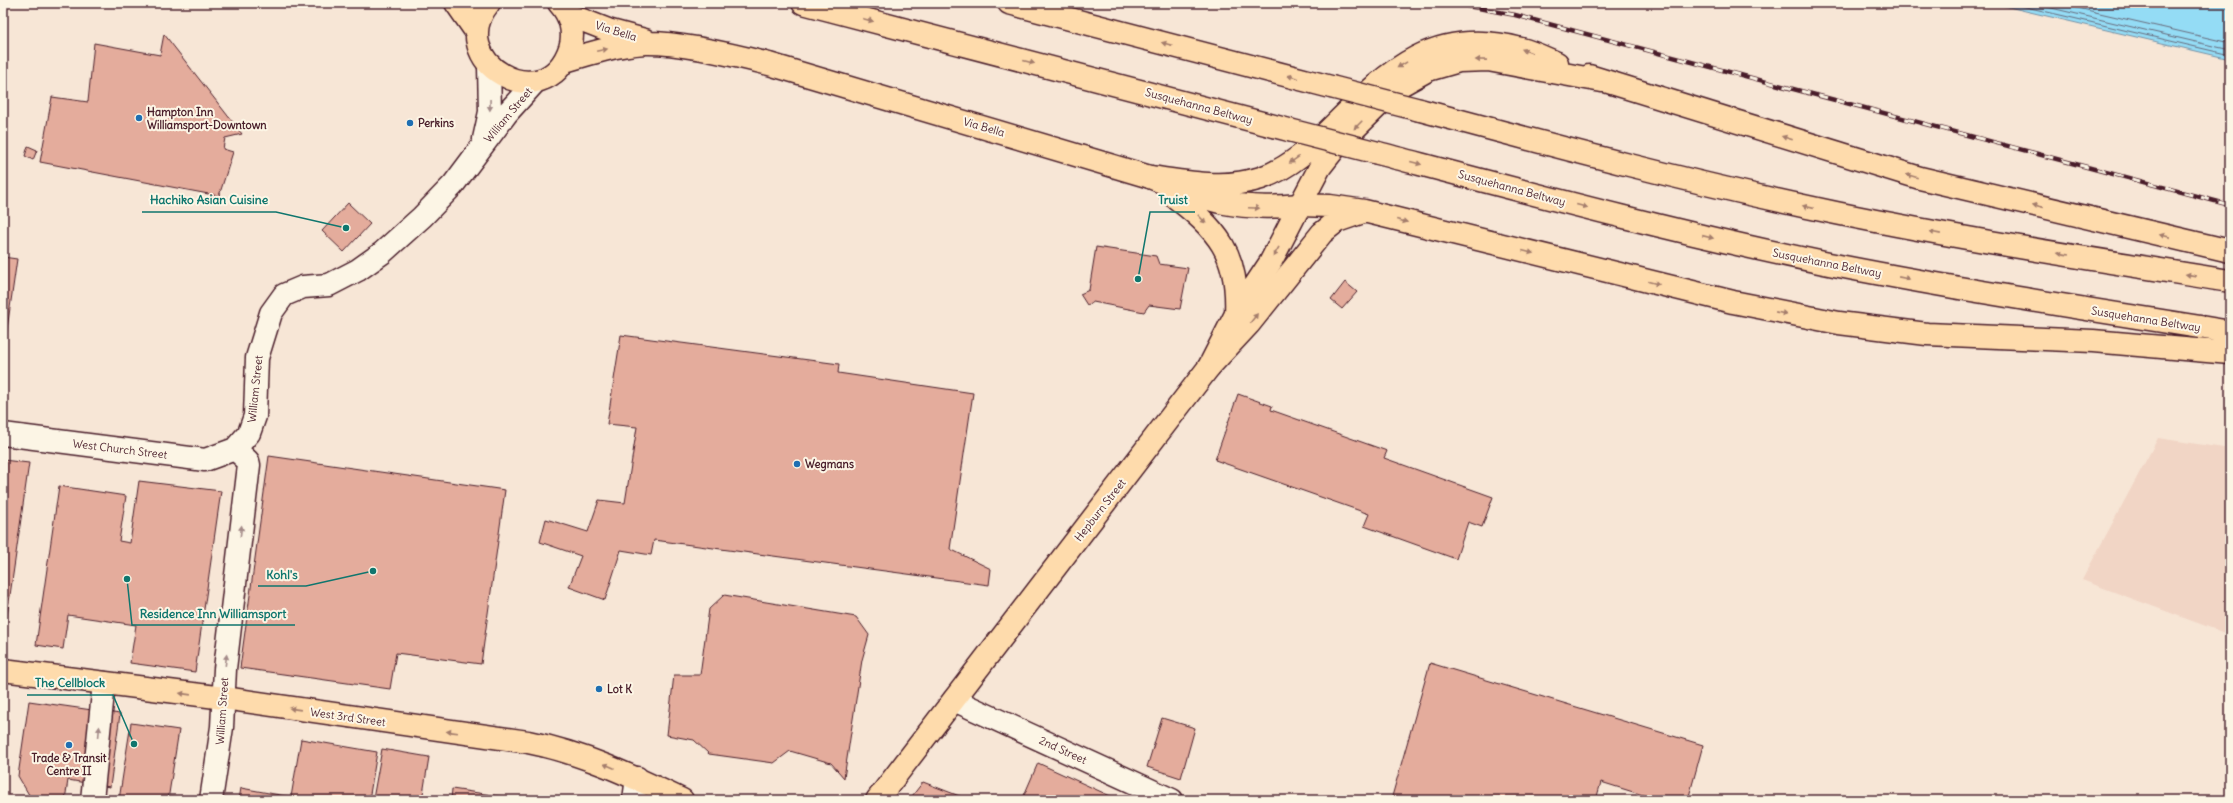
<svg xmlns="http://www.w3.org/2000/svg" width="2233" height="803" font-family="Delius,sans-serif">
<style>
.built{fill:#f1d5c5}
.water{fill:#94dcf5;stroke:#7690a4}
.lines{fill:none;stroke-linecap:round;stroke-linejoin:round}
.shore{stroke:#686b7c;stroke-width:1}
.building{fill:#e4ac9c;stroke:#4a1f2b}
.minor-casing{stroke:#4a1f2b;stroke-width:25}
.major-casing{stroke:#4a1f2b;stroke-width:25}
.highway-casing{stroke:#4a1f2b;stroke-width:25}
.minor{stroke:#fcf5e5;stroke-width:22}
.major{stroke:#fedbac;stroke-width:22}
.highway{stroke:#fedbac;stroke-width:22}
.rail-casing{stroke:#4a1f2b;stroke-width:4.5}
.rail{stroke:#fcf5e5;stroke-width:3;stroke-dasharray:9;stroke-linecap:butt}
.highway-bridge-casing{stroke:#4a1f2b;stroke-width:25;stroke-linecap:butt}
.highway-bridge{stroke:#fedbac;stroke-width:22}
.oneway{fill:#a47d6c}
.oneway2{fill:#a38a88}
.poi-dot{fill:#1f6fb2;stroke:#fcf5e5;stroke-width:1.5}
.labels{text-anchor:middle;stroke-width:4;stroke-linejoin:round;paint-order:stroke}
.street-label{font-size:11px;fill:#4a1f2b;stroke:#fcf5e5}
.poi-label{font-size:11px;font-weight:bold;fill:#4a1f2b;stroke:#fcf5e5;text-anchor:start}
.leader{fill:none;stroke:#0f766e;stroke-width:1.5}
.callout-dot{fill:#0f766e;stroke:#fcf5e5;stroke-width:1.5}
.callout-label{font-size:12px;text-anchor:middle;font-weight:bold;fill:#0f766e;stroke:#fcf5e5;stroke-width:4;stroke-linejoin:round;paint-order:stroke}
</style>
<rect width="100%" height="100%" fill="#f7e6d6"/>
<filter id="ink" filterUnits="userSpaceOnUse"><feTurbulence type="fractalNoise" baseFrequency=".025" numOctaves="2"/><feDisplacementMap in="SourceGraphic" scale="8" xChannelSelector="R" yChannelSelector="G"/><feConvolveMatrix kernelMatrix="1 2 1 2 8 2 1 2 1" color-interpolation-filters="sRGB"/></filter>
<g filter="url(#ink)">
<path class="built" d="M 2158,438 L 2230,449 L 2230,635 L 2082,580 Z"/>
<path class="water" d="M 1993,3 L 2230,3 L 2230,59 L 2017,9 Z"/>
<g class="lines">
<path class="shore" d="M 2009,3 L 2230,55
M 2030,3 L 2230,50
M 2056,3 L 2230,43"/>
</g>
<path class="building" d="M 164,34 L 242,134 L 225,138 L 223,149 L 233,152 L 219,196 L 40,162 L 52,97 L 88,102 L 94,43 L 160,55 Z
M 28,146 L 37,150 L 33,160 L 25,156 Z
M 348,203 L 370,224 L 344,252 L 322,231 Z
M 1096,247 L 1156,256 L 1159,264 L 1188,268 L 1180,309 L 1149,305 L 1144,312 L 1093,302 L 1087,305 L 1080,294 L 1089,290 Z
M 3,257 L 17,259 L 3,357 Z
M 1345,282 L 1357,292 L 1342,309 L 1331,300 Z
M 621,335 L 839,364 L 838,373 L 973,393 L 950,549 L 991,569 L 989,585 L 654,540 L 651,555 L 621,550 L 605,600 L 569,587 L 581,556 L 540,542 L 546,519 L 588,532 L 599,500 L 625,503 L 637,427 L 607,424 Z
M 1238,394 L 1272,406 L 1271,410 L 1387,451 L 1384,458 L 1493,497 L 1482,527 L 1468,522 L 1456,559 L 1364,526 L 1369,514 L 1215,460 Z
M 269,456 L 505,490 L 481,664 L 396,653 L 390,689 L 240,668 Z
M 3,460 L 29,463 L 3,644 Z
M 139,481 L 221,491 L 195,672 L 130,663 L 136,625 L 68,615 L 63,649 L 36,645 L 59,486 L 126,496 L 119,541 L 130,543 Z
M 724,595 L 856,617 L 869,635 L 862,660 L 844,778 L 831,763 L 790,751 L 774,763 L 709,754 L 694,740 L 667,735 L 674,675 L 700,675 L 709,609 Z
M 1430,663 L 1703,745 L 1688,800 L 1659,800 L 1601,782 L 1596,800 L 1391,800 Z
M 29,701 L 120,714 L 110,787 L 68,780 L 65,800 L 32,800 L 18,776 Z
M 1162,718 L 1195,728 L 1181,778 L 1147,767 Z
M 131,723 L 179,730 L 168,800 L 119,800 Z
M 301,739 L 377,752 L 369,800 L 239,800 L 241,788 L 291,797 Z
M 382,749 L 429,757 L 422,800 L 373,799 Z
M 1038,763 L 1119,800 L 1022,800 Z
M 923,782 L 962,797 L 961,800 L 909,800 Z
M 452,789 L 525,800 L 451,800 Z"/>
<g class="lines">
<g class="minor-casing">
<path id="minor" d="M 484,139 L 490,112 L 489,66
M 3,434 L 205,460 L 235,449
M 235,449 L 249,433 L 255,416 L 257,358 L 271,313 L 284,295 L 303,287 L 329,285 L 358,270 L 382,253 L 422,217 L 453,185 L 507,113 L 535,82
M 954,700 L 1172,800
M 92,800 L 104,683
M 211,800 L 222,727 L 225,669 L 249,465 L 248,461 L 235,449
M 634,800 L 637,778"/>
</g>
<g class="major-casing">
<path id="major" d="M 456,3 L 477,33
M 489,3 C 442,61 545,121 570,48 C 575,32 570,15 559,3
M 567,14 L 608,30 L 645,40
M 565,61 C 591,53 617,45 645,43 C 681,42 734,55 769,64 L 1150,177 C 1210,202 1234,211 1300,205
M 1171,194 C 1218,230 1239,253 1236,314
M 3,670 L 224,698 L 528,742 C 583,753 632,776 682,800
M 877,800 L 1209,367 L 1236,314 L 1270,263 L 1300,205"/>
</g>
<g class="highway-casing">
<path id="highway" d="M 803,3 L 1289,130
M 1009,3 L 1331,87
M 1589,76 L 1920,178 L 2230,251
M 1602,81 L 1488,60 L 1459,61 L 1428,70 L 1401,85 L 1388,96 L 1335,148 L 1320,167 L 1300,205 L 1330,206 L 1364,211 L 1733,302 L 1839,323 L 1927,334 L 2093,341 L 2230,353
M 1420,110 C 1558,147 1696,184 1836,213 C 1967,240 2098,260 2230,281
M 1378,153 C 1526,192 1674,232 1824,263 C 1959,290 2095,310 2230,332
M 1150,177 C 1187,182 1224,190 1261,178 C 1290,168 1312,147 1334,125 C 1390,69 1435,26 1521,49 C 1533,52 1545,58 1557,63
M 1209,367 L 1249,324 L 1322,233 L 1337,221 L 1363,212"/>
</g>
<use href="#minor" class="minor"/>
<use href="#major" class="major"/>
<use href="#highway" class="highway"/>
<g class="rail-casing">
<path id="rail" d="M 1452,3 L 1515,15 L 2230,205"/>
</g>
<use href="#rail" class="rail"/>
<g class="highway-bridge-casing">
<path id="highway-bridge" d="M 1331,87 L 1420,110
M 1289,130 L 1378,153"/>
</g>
<use href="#highway-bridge" class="highway-bridge"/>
</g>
<defs><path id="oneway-solid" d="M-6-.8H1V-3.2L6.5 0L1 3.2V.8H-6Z"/></defs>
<g class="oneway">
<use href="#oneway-solid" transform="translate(868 20) rotate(15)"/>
<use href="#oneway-solid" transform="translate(1167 44) rotate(-165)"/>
<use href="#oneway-solid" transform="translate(602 50) rotate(-12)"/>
<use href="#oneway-solid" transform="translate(1527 51) rotate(-159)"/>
<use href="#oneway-solid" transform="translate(1481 60) rotate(-179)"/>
<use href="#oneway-solid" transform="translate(1029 62) rotate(15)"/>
<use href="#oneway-solid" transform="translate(1402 65) rotate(149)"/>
<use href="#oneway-solid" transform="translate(1293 77) rotate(-165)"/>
<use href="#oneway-solid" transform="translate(1358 125) rotate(135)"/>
<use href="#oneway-solid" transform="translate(1787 138) rotate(-163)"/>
<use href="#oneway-solid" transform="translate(1294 160) rotate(145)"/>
<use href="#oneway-solid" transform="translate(1416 163) rotate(15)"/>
<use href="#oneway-solid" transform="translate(1912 176) rotate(-164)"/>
<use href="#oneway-solid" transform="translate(1582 206) rotate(15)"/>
<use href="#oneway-solid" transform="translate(2038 206) rotate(-167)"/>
<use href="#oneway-solid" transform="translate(1808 207) rotate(-167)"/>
<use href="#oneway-solid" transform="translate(1254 208) rotate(2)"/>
<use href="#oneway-solid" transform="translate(1202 219) rotate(46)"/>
<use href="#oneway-solid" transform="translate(1402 221) rotate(14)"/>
<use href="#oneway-solid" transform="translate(1935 233) rotate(-169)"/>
<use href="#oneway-solid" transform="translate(2165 236) rotate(-167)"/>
<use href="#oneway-solid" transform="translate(1708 237) rotate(13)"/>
<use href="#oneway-solid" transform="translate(1276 252) rotate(120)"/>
<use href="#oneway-solid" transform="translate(1528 252) rotate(14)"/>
<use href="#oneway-solid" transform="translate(2063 254) rotate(-171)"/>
<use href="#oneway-solid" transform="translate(2191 275) rotate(-171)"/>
<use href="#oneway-solid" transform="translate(1904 278) rotate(11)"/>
<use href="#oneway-solid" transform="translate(1654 283) rotate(14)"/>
<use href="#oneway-solid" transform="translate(1781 313) rotate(11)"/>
<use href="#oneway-solid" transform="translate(1254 318) rotate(-52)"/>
<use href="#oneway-solid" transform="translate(185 694) rotate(-172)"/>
<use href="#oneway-solid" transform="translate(295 709) rotate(-172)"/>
<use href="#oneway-solid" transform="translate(452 732) rotate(-173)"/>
<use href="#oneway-solid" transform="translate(609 766) rotate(-157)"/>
</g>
<g class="oneway2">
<use href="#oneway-solid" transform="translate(490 105) rotate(91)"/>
<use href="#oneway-solid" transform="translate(241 531) rotate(-83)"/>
<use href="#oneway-solid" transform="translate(226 660) rotate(-83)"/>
<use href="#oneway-solid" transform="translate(99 732) rotate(-85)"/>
</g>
</g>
<g class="poi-dot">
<circle cx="139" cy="118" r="4"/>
<circle cx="410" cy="123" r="4"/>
<circle cx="797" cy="464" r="4"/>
<circle cx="599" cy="689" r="4"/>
<circle cx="69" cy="745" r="4"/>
</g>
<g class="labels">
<g class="street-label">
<text transform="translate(616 31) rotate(17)" y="4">Via Bella</text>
<text transform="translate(1199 106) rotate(15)" y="4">Susquehanna Beltway</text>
<text transform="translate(508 115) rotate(-50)" y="4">William Street</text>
<text transform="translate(984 127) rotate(16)" y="4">Via Bella</text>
<text transform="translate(1512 188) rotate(15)" y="4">Susquehanna Beltway</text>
<text transform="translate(1827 263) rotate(11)" y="4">Susquehanna Beltway</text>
<text transform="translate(2146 319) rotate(9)" y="4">Susquehanna Beltway</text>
<text transform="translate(255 389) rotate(-84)" y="4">William Street</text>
<text transform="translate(120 449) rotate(7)" y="4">West Church Street</text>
<text transform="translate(1100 510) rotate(-52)" y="4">Hepburn Street</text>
<text transform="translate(222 711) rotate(-86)" y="4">William Street</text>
<text transform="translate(348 717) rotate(8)" y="4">West 3rd Street</text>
<text transform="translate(1063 750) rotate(25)" y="4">2nd Street</text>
</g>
<g class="poi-label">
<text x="147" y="116">Hampton Inn<tspan x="147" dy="13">Williamsport-Downtown</tspan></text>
<text x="418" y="127">Perkins</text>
<text x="805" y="468">Wegmans</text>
<text x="607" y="693">Lot K</text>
<text x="69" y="762" text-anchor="middle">Trade &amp; Transit<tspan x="69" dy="13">Centre II</tspan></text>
</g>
</g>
<path class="leader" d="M1138 279L1150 212H1195M346 228L276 212H142M373 571L306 586H258M127 579L132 625H295M134 744L113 695H27"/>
<g class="callout-dot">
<circle cx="1138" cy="279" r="4"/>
<circle cx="346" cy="228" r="4"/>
<circle cx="373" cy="571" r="4"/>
<circle cx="127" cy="579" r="4"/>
<circle cx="134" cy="744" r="4"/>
</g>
<g class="callout-label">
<text x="1173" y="204">Truist</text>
<text x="209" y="204">Hachiko Asian Cuisine</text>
<text x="282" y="579">Kohl's</text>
<text x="213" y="618">Residence Inn Williamsport</text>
<text x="70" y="687">The Cellblock</text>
</g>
<rect width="2233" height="803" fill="none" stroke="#fcf5e5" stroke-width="16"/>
<rect x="8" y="8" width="2217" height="787" fill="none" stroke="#4a1f2b" stroke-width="1.5" filter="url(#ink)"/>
</svg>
